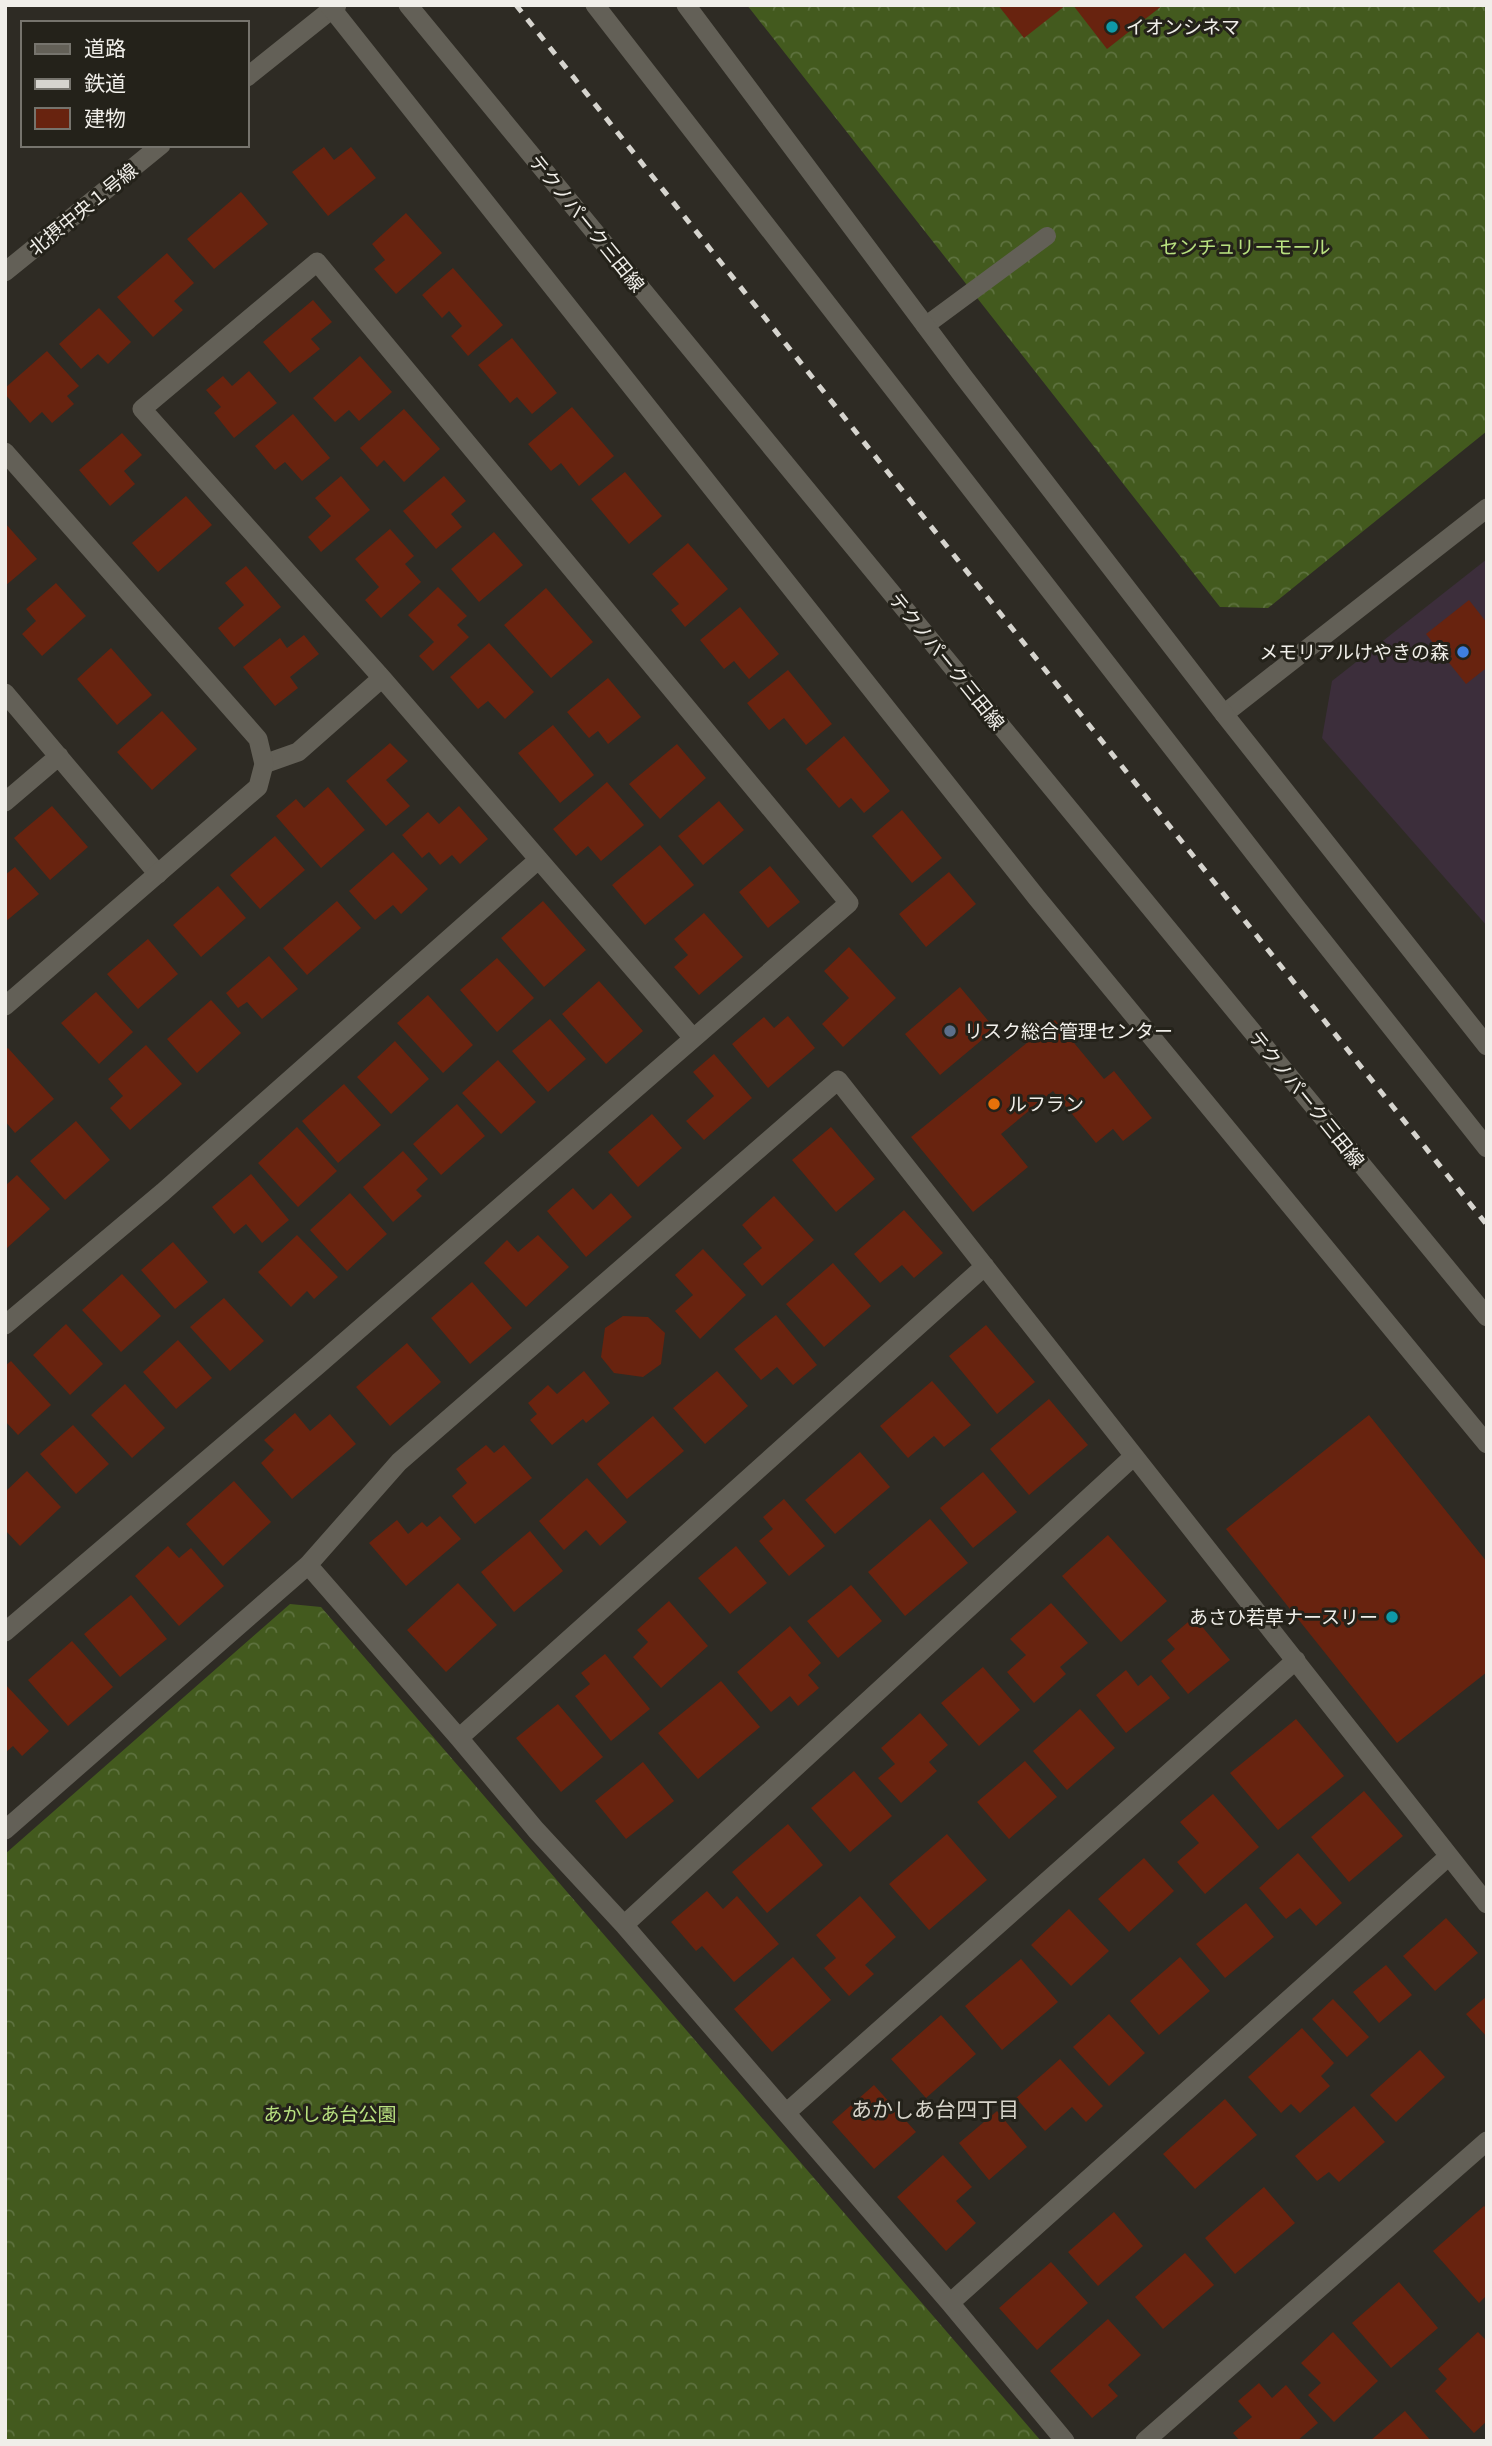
<svg xmlns="http://www.w3.org/2000/svg" width="1492" height="2446" font-family="Karla,'Noto Sans JP',sans-serif">
<style>
.commercial{fill:#3c2e3b}
.forest{fill:url(#forest-crowns)}
.building{fill:#68230f}
.lines{fill:none;stroke-linecap:round;stroke-linejoin:round}
.service{stroke:#636057;stroke-width:18}
.minor{stroke:#636057;stroke-width:19}
.tertiary{stroke:#636057;stroke-width:19}
.secondary{stroke:#636057;stroke-width:19}
.rail{stroke:#d6d4ce;stroke-width:5;stroke-dasharray:9 9;stroke-linecap:butt}
.culture-dot{fill:#0f9aa8;stroke:#24221a;stroke-width:2.5}
.shop-dot{fill:#3f7fe0;stroke:#24221a;stroke-width:2.5}
.service-dot{fill:#5c6f8a;stroke:#24221a;stroke-width:2.5}
.food-dot{fill:#e8710a;stroke:#24221a;stroke-width:2.5}
.labels{text-anchor:middle;stroke-width:6;stroke-linejoin:round;paint-order:stroke}
.poi-label{font-size:19px;fill:#f0eee9;stroke:#24221a;text-anchor:start}
.street-label{font-size:19px;fill:#f0eee9;stroke:#24221a}
.park-label{font-size:19px;fill:#b9e280;stroke:#24221a}
.neighbourhood-label{font-size:21px;fill:#d6d3c9;stroke:#24221a}
</style>
<defs>
<pattern id="forest-crowns" width="20" height="18" patternUnits="userSpaceOnUse" patternTransform="scale(1.75)"><rect width="20" height="18" fill="#435a1e"/><path d="M2 6a3 3 0 1 1 6 0M12 15a3 3 0 1 1 6 0" fill="none" stroke="#5e723f"/></pattern>
</defs>
<rect width="100%" height="100%" fill="#2e2b24"/>
<path class="commercial" d="M 1487,559 L 1487,926 L 1322,738 L 1332,681 Z"/>
<path class="forest" d="M 747,5 L 1487,5 L 1487,431 L 1268,608 L 1220,607 Z
M 290,1604 L 321,1607 L 1041,2441 L 5,2441 L 5,1854 Z"/>
<path class="building" d="M 998,5 L 1066,5 L 1024,38 Z
M 1073,5 L 1163,5 L 1107,49 Z
M 324,147 L 334,160 L 351,147 L 376,178 L 328,216 L 292,172 Z
M 241,192 L 268,224 L 214,269 L 187,239 Z
M 406,213 L 442,253 L 396,294 L 374,269 L 385,260 L 372,244 Z
M 167,253 L 194,283 L 174,301 L 183,310 L 153,337 L 117,297 Z
M 453,268 L 503,325 L 468,356 L 451,336 L 462,326 L 449,311 L 442,318 L 422,295 Z
M 313,300 L 332,322 L 311,339 L 320,349 L 290,373 L 263,342 Z
M 99,308 L 131,342 L 108,364 L 98,354 L 81,369 L 59,344 Z
M 512,338 L 557,393 L 532,414 L 517,397 L 510,403 L 478,365 Z
M 47,351 L 79,386 L 67,396 L 74,404 L 52,423 L 42,412 L 30,423 L 5,394 L 5,388 Z
M 360,356 L 392,392 L 359,421 L 349,410 L 335,422 L 313,398 Z
M 249,371 L 277,403 L 234,438 L 214,413 L 221,407 L 206,390 L 223,376 L 232,386 Z
M 572,407 L 614,456 L 579,486 L 561,463 L 551,471 L 528,444 Z
M 404,409 L 440,449 L 404,482 L 384,460 L 377,467 L 360,448 Z
M 293,414 L 330,458 L 302,481 L 285,462 L 275,470 L 255,446 Z
M 122,433 L 142,455 L 124,471 L 135,484 L 110,506 L 79,470 Z
M 625,472 L 662,516 L 629,544 L 591,499 Z
M 341,476 L 370,510 L 321,552 L 308,537 L 331,516 L 315,498 Z
M 444,476 L 466,501 L 451,514 L 462,527 L 436,549 L 403,511 Z
M 186,496 L 212,525 L 158,572 L 132,543 Z
M 5,523 L 37,559 L 5,586 Z
M 390,529 L 414,556 L 405,564 L 421,582 L 381,618 L 365,600 L 379,587 L 355,559 Z
M 494,532 L 523,565 L 479,602 L 451,569 Z
M 688,543 L 728,589 L 685,627 L 671,610 L 679,604 L 652,574 Z
M 246,566 L 281,607 L 234,647 L 218,628 L 244,605 L 225,583 Z
M 56,583 L 86,616 L 42,656 L 22,634 L 36,621 L 26,609 Z
M 438,587 L 467,616 L 457,625 L 469,637 L 433,671 L 419,656 L 434,642 L 408,615 Z
M 546,588 L 593,642 L 551,678 L 504,625 Z
M 1469,600 L 1487,623 L 1487,671 L 1485,669 L 1466,684 L 1426,634 Z
M 740,607 L 779,654 L 749,679 L 734,661 L 724,669 L 700,640 Z
M 304,635 L 319,654 L 290,677 L 298,688 L 275,706 L 243,667 L 280,638 L 287,648 Z
M 489,643 L 534,692 L 505,719 L 488,701 L 478,709 L 450,677 Z
M 111,648 L 152,695 L 117,725 L 77,679 Z
M 788,670 L 832,724 L 806,745 L 784,718 L 769,730 L 747,703 Z
M 608,678 L 641,717 L 608,744 L 598,731 L 589,738 L 567,712 Z
M 162,711 L 197,749 L 152,790 L 117,752 Z
M 553,725 L 594,775 L 560,803 L 518,753 Z
M 844,736 L 890,791 L 864,813 L 851,798 L 839,808 L 806,769 Z
M 390,743 L 408,761 L 386,780 L 410,806 L 386,826 L 346,781 Z
M 677,744 L 706,778 L 660,819 L 629,784 Z
M 607,782 L 644,825 L 601,861 L 588,846 L 576,856 L 553,829 Z
M 328,787 L 365,830 L 321,868 L 276,816 L 296,799 L 304,808 Z
M 719,801 L 744,830 L 703,865 L 678,836 Z
M 52,806 L 88,847 L 50,880 L 14,838 Z
M 459,806 L 488,839 L 460,864 L 452,855 L 440,865 L 429,852 L 422,858 L 402,835 L 428,812 L 439,824 Z
M 902,810 L 942,858 L 912,883 L 872,836 Z
M 275,836 L 305,870 L 260,909 L 230,875 Z
M 660,845 L 694,885 L 645,925 L 612,885 Z
M 393,852 L 428,889 L 401,914 L 393,905 L 375,920 L 349,891 Z
M 770,866 L 800,902 L 768,928 L 739,892 Z
M 15,867 L 39,894 L 5,922 L 5,875 Z
M 949,872 L 976,904 L 926,947 L 899,914 Z
M 218,886 L 246,918 L 201,957 L 173,925 Z
M 337,901 L 361,928 L 307,975 L 283,948 Z
M 543,901 L 586,950 L 544,987 L 501,938 Z
M 704,913 L 743,957 L 699,995 L 674,967 L 688,955 L 674,939 Z
M 148,939 L 178,974 L 138,1009 L 107,974 Z
M 849,947 L 896,998 L 843,1047 L 822,1024 L 849,998 L 824,971 Z
M 269,956 L 298,989 L 262,1019 L 247,1002 L 238,1008 L 226,993 Z
M 497,958 L 534,998 L 497,1032 L 460,990 Z
M 599,981 L 643,1031 L 606,1064 L 562,1014 Z
M 960,987 L 995,1029 L 940,1075 L 905,1034 Z
M 96,992 L 133,1032 L 99,1064 L 61,1023 Z
M 428,995 L 473,1045 L 443,1073 L 397,1023 Z
M 211,1000 L 241,1033 L 197,1073 L 167,1039 Z
M 788,1016 L 815,1048 L 768,1088 L 732,1044 L 764,1017 L 774,1028 Z
M 550,1019 L 586,1059 L 548,1092 L 512,1051 Z
M 1055,1020 L 1104,1079 L 1114,1071 L 1152,1118 L 1123,1141 L 1113,1129 L 1096,1143 L 1053,1091 L 1001,1134 L 1028,1167 L 973,1212 L 911,1137 Z
M 395,1041 L 429,1079 L 391,1114 L 357,1077 Z
M 146,1045 L 182,1084 L 130,1130 L 110,1108 L 123,1096 L 108,1079 Z
M 8,1048 L 54,1099 L 15,1133 L 5,1121 L 5,1050 Z
M 714,1054 L 752,1098 L 704,1140 L 686,1121 L 714,1096 L 693,1072 Z
M 498,1060 L 536,1102 L 501,1134 L 462,1093 Z
M 344,1084 L 381,1125 L 338,1163 L 302,1121 Z
M 457,1104 L 485,1136 L 441,1175 L 413,1144 Z
M 652,1114 L 682,1148 L 638,1187 L 608,1152 Z
M 76,1121 L 110,1160 L 65,1200 L 30,1161 Z
M 297,1127 L 337,1171 L 298,1207 L 258,1163 Z
M 831,1127 L 875,1179 L 836,1212 L 792,1160 Z
M 403,1151 L 428,1179 L 416,1190 L 422,1196 L 393,1222 L 363,1187 Z
M 251,1174 L 289,1220 L 262,1243 L 246,1224 L 234,1234 L 212,1207 Z
M 17,1175 L 50,1209 L 7,1248 L 5,1246 L 5,1186 Z
M 573,1188 L 593,1210 L 611,1193 L 632,1217 L 586,1257 L 547,1211 Z
M 350,1193 L 387,1234 L 347,1271 L 310,1230 Z
M 774,1196 L 814,1240 L 762,1286 L 743,1264 L 762,1248 L 742,1225 Z
M 904,1210 L 943,1253 L 914,1278 L 902,1265 L 880,1283 L 854,1254 Z
M 297,1235 L 338,1277 L 314,1299 L 307,1291 L 291,1307 L 258,1272 Z
M 538,1235 L 569,1267 L 526,1307 L 484,1263 L 507,1240 L 518,1252 Z
M 173,1242 L 208,1282 L 175,1309 L 141,1270 Z
M 703,1249 L 746,1295 L 700,1339 L 675,1311 L 693,1295 L 675,1275 Z
M 833,1263 L 871,1306 L 824,1347 L 786,1304 Z
M 122,1274 L 161,1316 L 121,1352 L 82,1310 Z
M 472,1282 L 512,1328 L 470,1364 L 431,1318 Z
M 224,1298 L 264,1341 L 230,1371 L 190,1327 Z
M 776,1315 L 817,1365 L 793,1385 L 777,1367 L 761,1380 L 734,1349 Z
M 623,1316 L 648,1317 L 665,1333 L 661,1364 L 643,1377 L 614,1373 L 601,1357 L 605,1328 Z
M 66,1324 L 103,1364 L 70,1395 L 33,1355 Z
M 986,1325 L 1035,1382 L 997,1414 L 949,1356 Z
M 178,1340 L 212,1378 L 176,1409 L 143,1372 Z
M 407,1343 L 441,1382 L 390,1426 L 356,1387 Z
M 11,1361 L 51,1405 L 18,1435 L 5,1421 L 5,1366 Z
M 584,1371 L 610,1403 L 586,1423 L 583,1419 L 552,1445 L 530,1420 L 537,1414 L 528,1403 L 548,1385 L 557,1394 Z
M 717,1371 L 748,1406 L 705,1444 L 673,1408 Z
M 932,1381 L 971,1425 L 944,1447 L 934,1436 L 908,1458 L 880,1426 Z
M 125,1384 L 165,1428 L 132,1458 L 91,1415 Z
M 1049,1399 L 1088,1445 L 1029,1495 L 990,1449 Z
M 295,1413 L 310,1431 L 330,1414 L 356,1444 L 292,1499 L 261,1463 L 274,1450 L 264,1440 Z
M 1369,1415 L 1487,1562 L 1487,1672 L 1397,1743 L 1226,1529 Z
M 653,1416 L 684,1451 L 627,1499 L 597,1464 Z
M 73,1425 L 109,1464 L 76,1494 L 40,1454 Z
M 486,1445 L 494,1453 L 504,1445 L 532,1478 L 475,1524 L 452,1496 L 467,1483 L 456,1469 Z
M 860,1452 L 890,1487 L 835,1534 L 805,1500 Z
M 27,1471 L 61,1507 L 20,1546 L 5,1530 L 5,1492 Z
M 983,1472 L 1017,1512 L 973,1548 L 940,1508 Z
M 587,1478 L 627,1522 L 600,1546 L 586,1530 L 564,1550 L 539,1521 Z
M 234,1481 L 271,1522 L 223,1566 L 186,1524 Z
M 784,1499 L 825,1546 L 789,1576 L 759,1541 L 773,1529 L 763,1517 Z
M 440,1516 L 461,1539 L 406,1586 L 369,1543 L 397,1520 L 408,1534 L 422,1522 L 427,1527 Z
M 930,1519 L 968,1563 L 905,1616 L 868,1572 Z
M 530,1531 L 563,1571 L 514,1612 L 481,1572 Z
M 1108,1535 L 1167,1601 L 1121,1642 L 1062,1576 Z
M 168,1546 L 179,1558 L 191,1548 L 224,1586 L 179,1626 L 135,1576 Z
M 736,1546 L 767,1583 L 730,1614 L 698,1578 Z
M 458,1583 L 497,1625 L 446,1672 L 407,1630 Z
M 851,1585 L 882,1621 L 838,1658 L 807,1621 Z
M 131,1595 L 167,1639 L 120,1677 L 84,1634 Z
M 669,1601 L 708,1646 L 661,1688 L 633,1657 L 648,1642 L 637,1630 Z
M 1051,1603 L 1088,1643 L 1060,1667 L 1066,1674 L 1034,1703 L 1007,1672 L 1026,1655 L 1010,1639 Z
M 1194,1617 L 1230,1660 L 1188,1694 L 1161,1661 L 1175,1649 L 1167,1640 Z
M 790,1626 L 821,1663 L 808,1675 L 819,1688 L 798,1706 L 790,1696 L 771,1712 L 737,1672 Z
M 72,1641 L 113,1687 L 68,1726 L 28,1680 Z
M 605,1654 L 650,1709 L 611,1741 L 575,1696 L 590,1684 L 581,1673 Z
M 983,1667 L 1020,1710 L 979,1746 L 941,1703 Z
M 1126,1670 L 1138,1686 L 1151,1675 L 1170,1698 L 1126,1733 L 1096,1695 Z
M 721,1681 L 760,1727 L 698,1779 L 658,1733 Z
M 5,1684 L 49,1731 L 22,1756 L 13,1746 L 5,1753 Z
M 558,1704 L 603,1757 L 561,1792 L 516,1738 Z
M 1080,1709 L 1115,1748 L 1067,1790 L 1033,1751 Z
M 920,1713 L 948,1745 L 929,1762 L 937,1771 L 901,1803 L 878,1778 L 895,1764 L 881,1748 Z
M 1296,1719 L 1344,1776 L 1278,1830 L 1230,1773 Z
M 1025,1761 L 1057,1797 L 1009,1839 L 977,1802 Z
M 643,1762 L 674,1801 L 626,1839 L 595,1801 Z
M 854,1771 L 892,1816 L 850,1852 L 811,1808 Z
M 1364,1791 L 1403,1836 L 1349,1882 L 1311,1837 Z
M 1213,1794 L 1259,1847 L 1205,1894 L 1177,1862 L 1199,1843 L 1180,1822 Z
M 788,1824 L 823,1865 L 767,1913 L 732,1872 Z
M 947,1834 L 987,1880 L 929,1930 L 889,1884 Z
M 1298,1853 L 1342,1903 L 1316,1926 L 1300,1908 L 1286,1919 L 1259,1888 Z
M 1144,1858 L 1174,1891 L 1129,1932 L 1098,1899 Z
M 707,1891 L 723,1909 L 737,1896 L 779,1944 L 734,1982 L 702,1946 L 696,1951 L 671,1922 Z
M 860,1896 L 896,1937 L 865,1965 L 874,1974 L 849,1996 L 824,1968 L 836,1958 L 816,1935 Z
M 1246,1903 L 1274,1937 L 1225,1978 L 1196,1944 Z
M 1069,1909 L 1109,1951 L 1071,1986 L 1031,1945 Z
M 1446,1918 L 1478,1953 L 1435,1991 L 1403,1956 Z
M 793,1957 L 831,2000 L 772,2052 L 734,2009 Z
M 1180,1957 L 1210,1991 L 1159,2035 L 1130,2001 Z
M 1021,1959 L 1058,2002 L 1002,2050 L 965,2006 Z
M 1386,1965 L 1412,1995 L 1379,2023 L 1353,1992 Z
M 1487,1996 L 1487,2037 L 1466,2014 Z
M 1333,1999 L 1369,2037 L 1347,2057 L 1312,2019 Z
M 1109,2014 L 1145,2053 L 1109,2086 L 1073,2047 Z
M 941,2015 L 976,2054 L 926,2098 L 891,2059 Z
M 1302,2028 L 1334,2063 L 1321,2076 L 1330,2086 L 1300,2113 L 1291,2104 L 1281,2113 L 1248,2077 Z
M 1420,2050 L 1445,2077 L 1396,2122 L 1370,2095 Z
M 1060,2059 L 1103,2106 L 1086,2122 L 1072,2107 L 1045,2131 L 1016,2098 Z
M 874,2085 L 916,2132 L 874,2169 L 832,2122 Z
M 1225,2099 L 1257,2135 L 1195,2189 L 1163,2154 Z
M 1354,2106 L 1385,2142 L 1339,2182 L 1329,2172 L 1317,2181 L 1295,2156 Z
M 997,2111 L 1027,2147 L 989,2180 L 959,2143 Z
M 943,2155 L 972,2187 L 956,2201 L 976,2223 L 946,2251 L 897,2197 Z
M 1264,2187 L 1295,2223 L 1235,2274 L 1205,2238 Z
M 1484,2206 L 1487,2209 L 1487,2295 L 1479,2303 L 1433,2251 Z
M 1114,2212 L 1143,2246 L 1098,2286 L 1068,2252 Z
M 1185,2253 L 1214,2285 L 1163,2329 L 1135,2297 Z
M 1051,2262 L 1088,2303 L 1037,2350 L 999,2308 Z
M 1399,2282 L 1438,2328 L 1391,2368 L 1352,2323 Z
M 1108,2319 L 1141,2355 L 1108,2385 L 1118,2396 L 1092,2418 L 1050,2371 Z
M 1333,2332 L 1378,2381 L 1334,2422 L 1308,2395 L 1321,2383 L 1301,2363 Z
M 1478,2332 L 1487,2341 L 1487,2421 L 1474,2433 L 1435,2391 L 1447,2379 L 1438,2369 Z
M 1259,2383 L 1272,2398 L 1286,2385 L 1318,2423 L 1297,2441 L 1240,2441 L 1233,2433 L 1252,2417 L 1238,2401 Z
M 1405,2411 L 1431,2441 L 1370,2441 Z"/>
<g class="lines">
<path class="service" d="M 925,326 L 1047,236"/>
<path class="minor" d="M 5,693 L 158,874
M 264,764 L 298,752 L 382,678
M 5,802 L 59,756
M 5,1325 L 163,1192 L 538,860
M 308,1565 L 459,1738 L 536,1830 L 624,1925 L 786,2113 L 950,2303 L 1065,2441
M 5,1632 L 317,1366 L 849,903 L 317,262 L 142,409 L 382,678 L 693,1038
M 459,1738 L 985,1266
M 5,1830 L 308,1565 L 399,1462 L 838,1080 L 1487,1904
M 624,1925 L 1134,1456
M 786,2113 L 1296,1660
M 950,2303 L 1449,1856
M 1145,2441 L 1487,2141"/>
<path class="tertiary" d="M 247,77 L 337,5
M 5,272 L 161,145
M 5,452 L 258,739 L 264,764 L 258,787 L 5,1006
M 1224,714 L 1487,508"/>
<path class="secondary" d="M 329,5 L 1037,898 L 1487,1444
M 408,5 L 1487,1317
M 595,5 L 1296,907 L 1487,1148
M 686,5 L 963,376 L 1224,714 L 1487,1046"/>
<path class="rail" d="M 516,5 L 1487,1225"/>
</g>
<g class="culture-dot">
<circle cx="1112" cy="27" r="7"/>
<circle cx="1392" cy="1617" r="7"/>
</g>
<circle class="shop-dot" cx="1463" cy="652" r="7"/>
<circle class="service-dot" cx="950" cy="1031" r="7"/>
<circle class="food-dot" cx="994" cy="1104" r="7"/>
<g class="labels">
<g class="poi-label">
<text x="1126" y="34">イオンシネマ</text>
<text x="1449" y="659" text-anchor="end">メモリアルけやきの森</text>
<text x="964" y="1038">リスク総合管理センター</text>
<text x="1008" y="1111">ルフラン</text>
<text x="1378" y="1624" text-anchor="end">あさひ若草ナースリー</text>
</g>
<g class="street-label">
<text transform="translate(83 209) rotate(-39)" y="7">北摂中央１号線</text>
<text transform="translate(587 223) rotate(51)" y="7">テクノパーク三田線</text>
<text transform="translate(947 661) rotate(51)" y="7">テクノパーク三田線</text>
<text transform="translate(1307 1099) rotate(51)" y="7">テクノパーク三田線</text>
</g>
<g class="park-label">
<text x="1245" y="254">センチュリーモール</text>
<text x="330" y="2121">あかしあ台公園</text>
</g>
<g class="neighbourhood-label">
<text x="935" y="2117">あかしあ台四丁目</text>
</g>
</g>
<rect width="1492" height="2446" fill="none" stroke="#f0eee9" stroke-width="14"/>
<rect x="21" y="21" width="228" height="126" fill="#24221a" stroke="#76746d" stroke-width="2"/>
<rect x="35" y="44" width="35" height="10" fill="#636057" stroke="#76746d" stroke-width="2"/>
<text x="84" y="56" font-size="21" fill="#f0eee9">道路</text>
<rect x="35" y="79" width="35" height="10" fill="#d6d4ce" stroke="#76746d" stroke-width="2"/>
<text x="84" y="91" font-size="21" fill="#f0eee9">鉄道</text>
<rect x="35" y="108" width="35" height="21" fill="#68230f" stroke="#76746d" stroke-width="2"/>
<text x="84" y="126" font-size="21" fill="#f0eee9">建物</text>
</svg>
